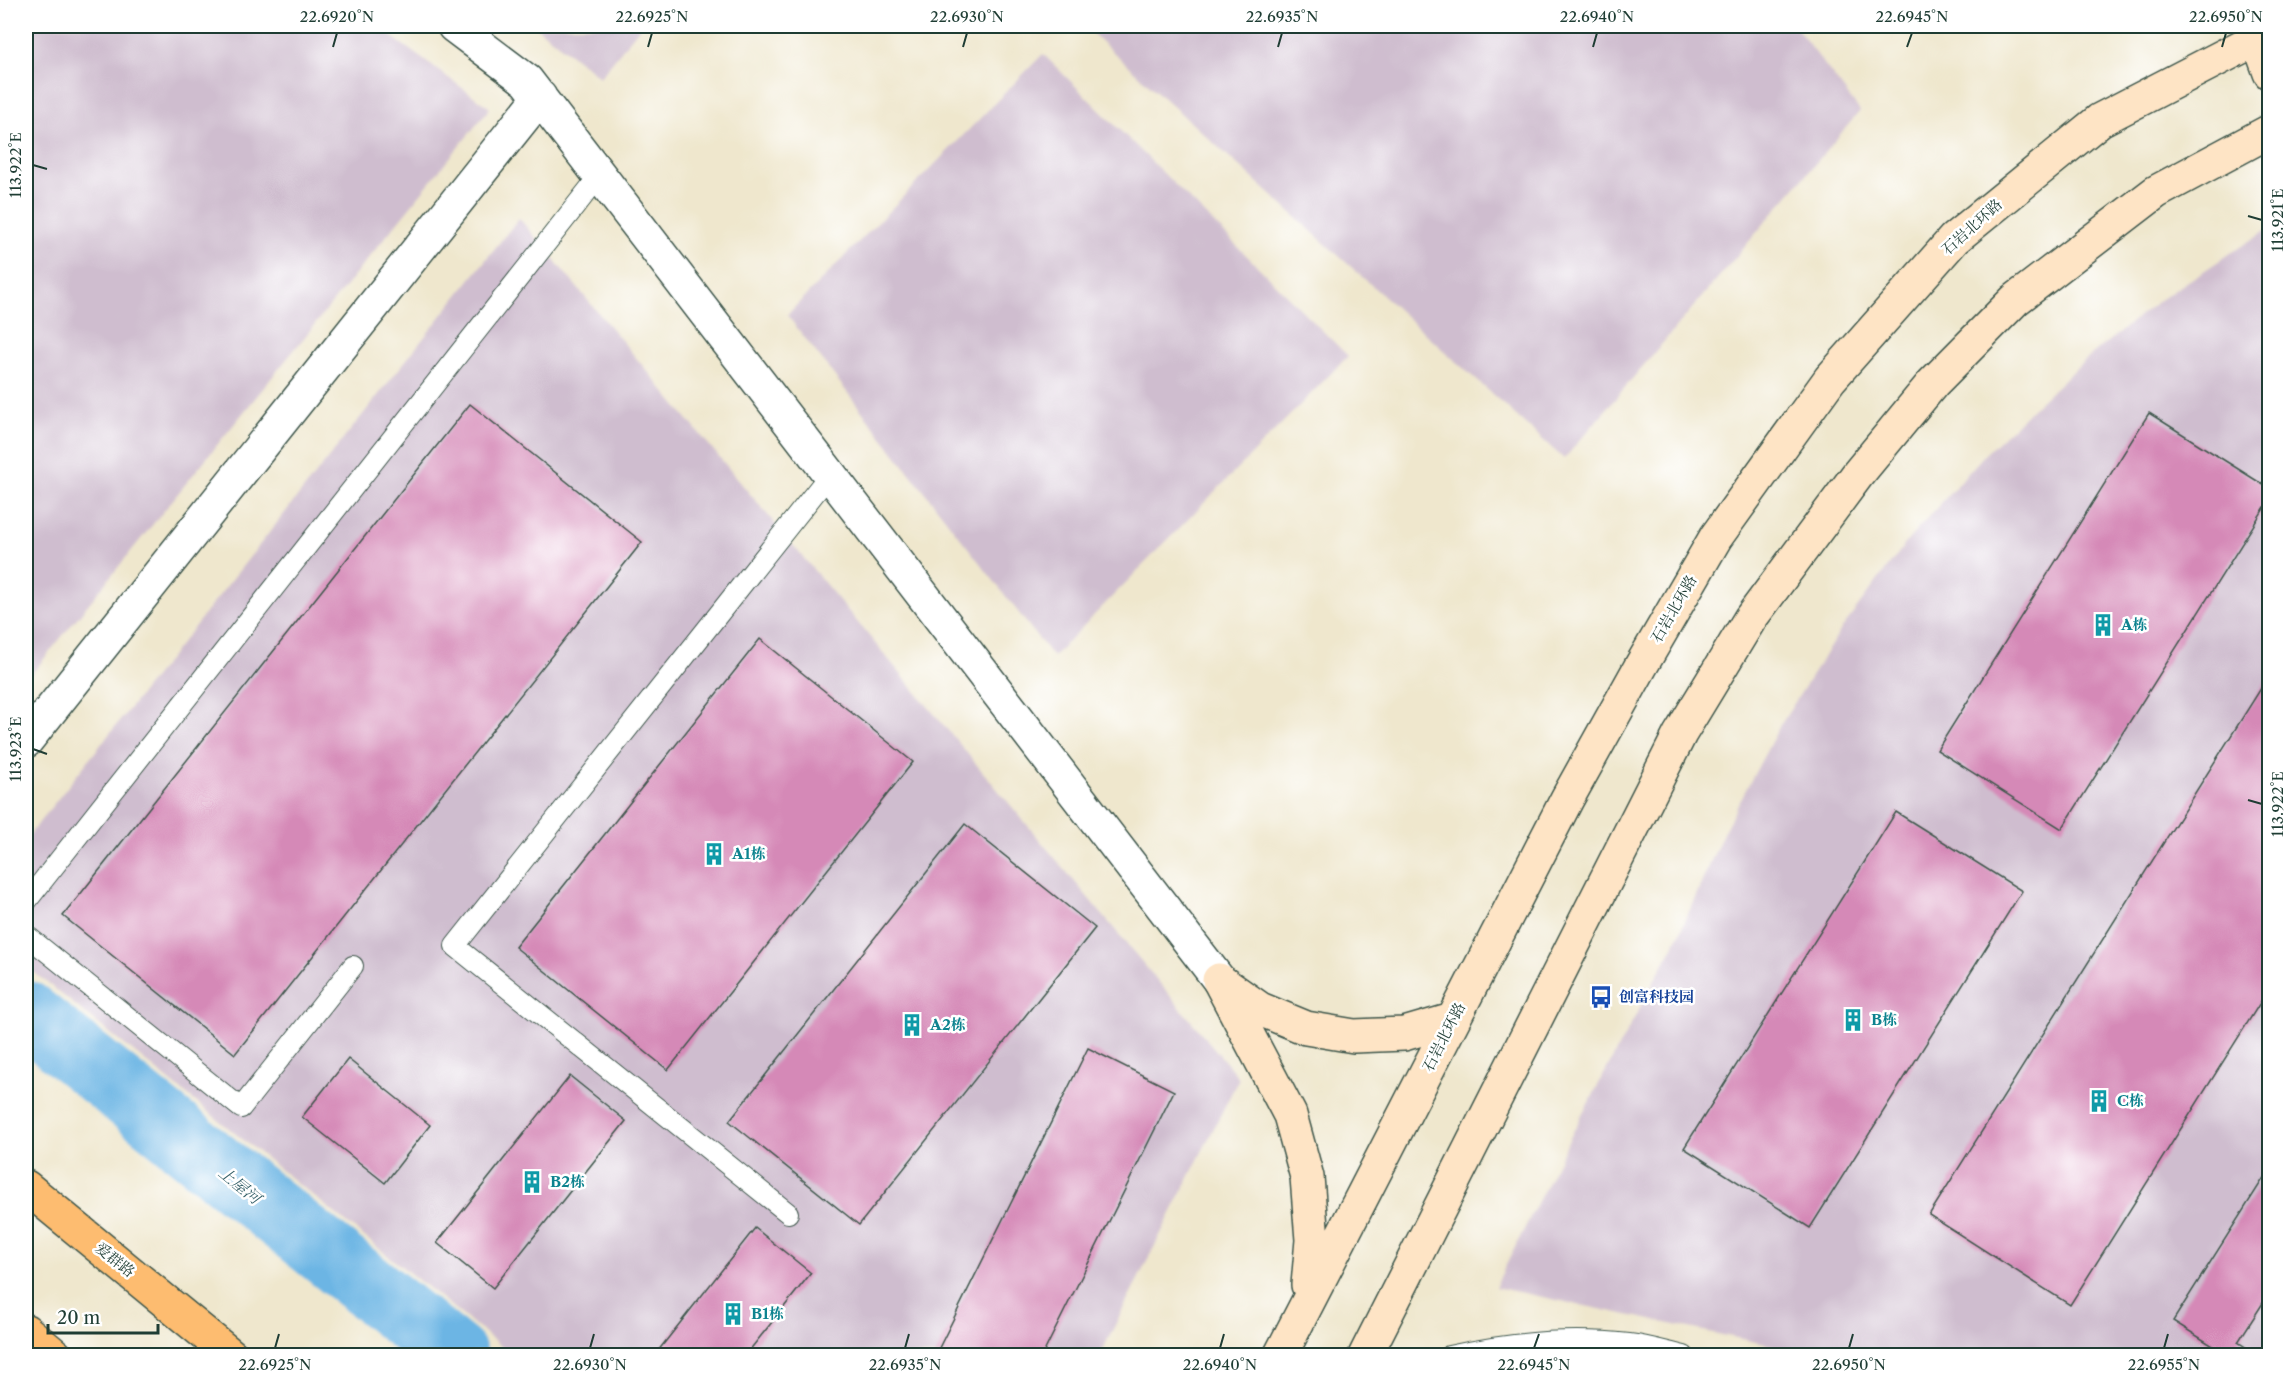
<svg xmlns="http://www.w3.org/2000/svg" width="2295" height="1381" font-family="'Libre Caslon Text','Noto Serif SC',serif">
<style>
.industrial{fill:#cfbdcf}
.lines{fill:none;stroke-linecap:round;stroke-linejoin:round}
.river{stroke:#6cb5e4;stroke-width:66}
.building{fill:#d589b7}
.lane-casing{stroke:#3e564b;stroke-width:22}
.street-casing{stroke:#3e564b;stroke-width:36}
.secondary-casing{stroke:#3e564b;stroke-width:36}
.primary-casing{stroke:#3e564b;stroke-width:36}
.lane{stroke:#fff;stroke-width:20}
.street{stroke:#fff;stroke-width:33}
.secondary{stroke:#fee4c5;stroke-width:33}
.primary{stroke:#fdbc6f;stroke-width:33}
.ticks{fill:none;stroke:#1f3d34;stroke-width:2}
.labels{text-anchor:middle;stroke-width:5;stroke-linejoin:round;paint-order:stroke}
.street-label{font-size:15px;fill:#1f3d34;stroke:#fff}
.culture-label{font-size:15px;font-weight:bold;fill:#0d838f;stroke:#fff;text-anchor:start}
.transit-label{font-size:15px;font-weight:bold;fill:#164399;stroke:#fff;text-anchor:start}
.water-label{font-size:16px;font-style:italic;fill:#366169;stroke:#fff}
.neatline{fill:none;stroke:#1f3d34;stroke-width:2}
.ticks-label{font-size:15px;text-anchor:middle;fill:#1f3d34}
</style>
<rect width="100%" height="100%" fill="#fff"/>
<filter id="ink" filterUnits="userSpaceOnUse"><feTurbulence type="fractalNoise" baseFrequency=".0167" numOctaves="2"/><feDisplacementMap in="SourceGraphic" scale="12" xChannelSelector="R" yChannelSelector="G"/><feConvolveMatrix kernelMatrix="1 2 1 2 8 2 1 2 1" color-interpolation-filters="sRGB"/></filter>
<filter id="wash" filterUnits="userSpaceOnUse"><feTurbulence type="fractalNoise" baseFrequency=".008" numOctaves="4" result="noise"/><feDisplacementMap in="SourceGraphic" scale="24" xChannelSelector="R" yChannelSelector="G"/><feGaussianBlur stdDeviation="1.35" result="paint"/><feColorMatrix in="noise" values="0 0 0 0 0 0 0 0 0 0 0 0 0 0 0 0 0 1.4 0 .05"/><feComposite in="paint" operator="in"/></filter>
<g filter="url(#wash)">
<rect width="100%" height="100%" fill="#efe7cd"/>
<path class="industrial" d="M 26,26 L 377,26 L 490,108 L 26,681 Z
M 535,26 L 641,26 L 600,77 Z
M 1084,26 L 1795,26 L 1860,111 L 1564,459 Z
M 1043,54 L 1348,356 L 1053,657 L 787,315 Z
M 519,218 L 1239,1078 L 1100,1355 L 512,1355 L 26,966 L 26,839 Z
M 2269,228 L 2269,1355 L 1817,1355 L 1495,1287 L 1574,1130 L 1678,937 L 1724,831 L 1778,729 L 1840,631 L 1909,539 L 1986,453 L 2069,374 L 2158,301 Z"/>
<g class="lines">
<path class="river" d="M 26,1014 L 455,1356"/>
</g>
<g id="blocks">
<path class="building" d="M 470,404 L 642,542 L 235,1054 L 63,916 Z
M 2149,413 L 2270,489 L 2270,499 L 2062,829 L 1937,750 Z
M 760,639 L 913,762 L 668,1070 L 515,947 Z
M 2270,674 L 2270,987 L 2070,1305 L 1929,1215 Z
M 1896,812 L 2022,891 L 1810,1228 L 1684,1148 Z
M 965,824 L 1095,928 L 859,1225 L 729,1121 Z
M 1088,1048 L 1174,1091 L 1042,1356 L 935,1356 Z
M 348,1059 L 430,1125 L 385,1183 L 302,1117 Z
M 570,1076 L 626,1121 L 493,1288 L 437,1243 Z
M 2270,1168 L 2270,1292 L 2238,1342 L 2259,1356 L 2229,1356 L 2173,1321 Z
M 755,1228 L 811,1273 L 745,1356 L 654,1356 Z"/>
</g>
</g>
<g filter="url(#ink)">
<use href="#blocks" fill-opacity="0" stroke="#3e564b" stroke-width="1.5"/>
<g class="lines">
<g class="lane-casing">
<path id="lane" d="M 26,902 L 600,175
M 26,935 L 241,1108 L 353,966
M 788,1213 L 455,946 L 830,474
M 1449,1356 C 1508,1343 1569,1337 1629,1344 C 1647,1346 1666,1352 1684,1356"/>
</g>
<g class="street-casing">
<path id="street" d="M 454,26 L 527,81 L 1219,980
M 26,741 L 540,97"/>
</g>
<g class="secondary-casing">
<path id="secondary" d="M 2253,26 L 2270,73
M 1219,980 L 1290,1115 L 1307,1177 L 1312,1240 L 1308,1285
M 1223,983 L 1260,1009 L 1306,1028 L 1354,1036 L 1404,1034 L 1452,1020
M 1280,1356 L 1567,799 L 1641,666 L 1716,537 L 1830,379 L 1954,239 L 2100,120 L 2270,32
M 1365,1356 L 1680,734 L 1750,619 L 1858,474 L 1933,383 L 2015,300 L 2156,192 L 2270,131"/>
</g>
<g class="primary-casing">
<path id="primary" d="M 26,1187 L 232,1356
M 26,1331 L 56,1356"/>
</g>
<use href="#lane" class="lane"/>
<use href="#street" class="street"/>
<use href="#secondary" class="secondary"/>
<use href="#primary" class="primary"/>
</g>
</g>
<path class="ticks" d="M 333,47 L 337,33M 648,47 L 652,33M 963,47 L 967,33M 1278,47 L 1282,33M 1593,47 L 1597,33M 1907,47 L 1912,33M 2222,47 L 2226,33M 33,165 L 47,169M 2248,216 L 2262,220M 33,749 L 47,754M 2248,800 L 2262,804M 275,1348 L 279,1334M 590,1348 L 594,1334M 905,1348 L 909,1334M 1220,1348 L 1224,1334M 1534,1348 L 1539,1334M 1849,1348 L 1853,1334M 2164,1348 L 2168,1334"/>
<defs>
<g id="building-bare" transform="scale(1.8)"><path d="M-4-6H4V6H1V3H-1V6H-4ZM-2.5-4.3h1.7v1.8h-1.7ZM.8-4.3h1.7v1.8H.8ZM-2.5-1h1.7V.8h-1.7ZM.8-1h1.7V.8H.8Z" fill="#0f9aa8" stroke="#fff" stroke-width="2.5" paint-order="stroke"/></g>
<g id="bus-bare" transform="scale(1.8)"><path d="M-5-6H5V4H4V6H2V4H-2V6H-4V4H-5ZM-3.5-4V0h7V-4ZM-3.5 1.2v1.5H-2V1.2ZM2 1.2v1.5H3.5V1.2Z" fill="#1a4fb4" stroke="#fff" stroke-width="2.5" paint-order="stroke"/></g>
</defs>
<g fill-rule="evenodd">
<use href="#building-bare" x="2103" y="625"/>
<use href="#building-bare" x="714" y="854"/>
<use href="#bus-bare" x="1601" y="997"/>
<use href="#building-bare" x="1853" y="1020"/>
<use href="#building-bare" x="912" y="1025"/>
<use href="#building-bare" x="2099" y="1101"/>
<use href="#building-bare" x="532" y="1182"/>
<use href="#building-bare" x="733" y="1314"/>
</g>
<g class="labels">
<g class="street-label">
<text transform="translate(1972 227) rotate(-42)" y="5">石岩北环路</text>
<text transform="translate(1674 609) rotate(-60)" y="5">石岩北环路</text>
<text transform="translate(1444 1037) rotate(-63)" y="5">石岩北环路</text>
<text transform="translate(115 1260) rotate(39)" y="5">爱群路</text>
</g>
<g class="culture-label">
<text x="2121" y="630">A栋</text>
<text x="732" y="859">A1栋</text>
<text x="1871" y="1025">B栋</text>
<text x="930" y="1030">A2栋</text>
<text x="2117" y="1106">C栋</text>
<text x="550" y="1187">B2栋</text>
<text x="751" y="1319">B1栋</text>
</g>
<g class="transit-label">
<text x="1619" y="1002">创富科技园</text>
</g>
<g class="water-label">
<text transform="translate(240 1185) rotate(39)" y="6">上屋河</text>
</g>
</g>
<rect width="2295" height="1381" fill="none" stroke="#fff" stroke-width="66"/>
<path d="M48 1324v9h110v-9" fill="none" stroke="#1f3d34" stroke-width="3"/>
<text x="57" y="1324" font-size="18" fill="#1f3d34" stroke="#ffffff" stroke-width="4.5" paint-order="stroke">20 m</text>
<rect x="33" y="33" width="2229" height="1315" class="neatline"/>
<g class="ticks-label">
<text x="337" y="22">22.6920°N</text>
<text x="652" y="22">22.6925°N</text>
<text x="967" y="22">22.6930°N</text>
<text x="1282" y="22">22.6935°N</text>
<text x="1597" y="22">22.6940°N</text>
<text x="1912" y="22">22.6945°N</text>
<text x="2226" y="22">22.6950°N</text>
<text transform="translate(16 165) rotate(-90)" y="5">113.922°E</text>
<text transform="translate(2278 220) rotate(-90)" y="5">113.921°E</text>
<text transform="translate(16 749) rotate(-90)" y="5">113.923°E</text>
<text transform="translate(2278 804) rotate(-90)" y="5">113.922°E</text>
<text x="275" y="1370">22.6925°N</text>
<text x="590" y="1370">22.6930°N</text>
<text x="905" y="1370">22.6935°N</text>
<text x="1220" y="1370">22.6940°N</text>
<text x="1534" y="1370">22.6945°N</text>
<text x="1849" y="1370">22.6950°N</text>
<text x="2164" y="1370">22.6955°N</text>
</g>
</svg>
